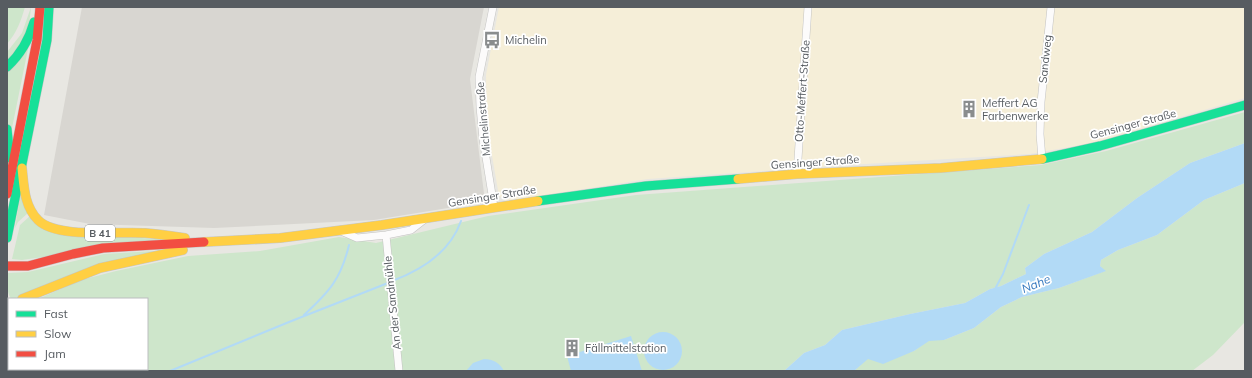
<svg xmlns="http://www.w3.org/2000/svg" width="1252" height="378" font-family="Mulish,sans-serif">
<style>
.commercial{fill:#f5eed8}
.industrial{fill:#d8d6d1}
.green{fill:#cee6cb}
.water{fill:#b2daf6}
.lines{fill:none;stroke-linecap:round;stroke-linejoin:round}
.stream{stroke:#b2daf6;stroke-width:2}
.street-casing{stroke:#c4c4c3;stroke-width:8}
.fast-casing{stroke:#c5c6c5;stroke-width:10}
.slow-casing{stroke:#c5c6c5;stroke-width:10}
.jam-casing{stroke:#c5c6c5;stroke-width:10}
.street{stroke:#fcfbfb;stroke-width:7}
.fast{stroke:#16e098;stroke-width:9}
.slow{stroke:#ffcf43;stroke-width:9}
.jam{stroke:#f24e42;stroke-width:9}
.labels{text-anchor:middle;stroke-width:3.5;stroke-linejoin:round;paint-order:stroke}
.shield{fill:#fff;stroke:#898d90;stroke-width:1}
.shield-label{font-size:10px;font-weight:bold;fill:#575c61}
.poi-label{font-size:11px;fill:#575c61;stroke:#fff;text-anchor:start}
.street-label{font-size:11px;fill:#575c61;stroke:#fff}
.water-label{font-size:12px;font-style:italic;fill:#3679bf;stroke:#fff}
</style>
<rect width="100%" height="100%" fill="#e8e7e2"/>
<path class="commercial" d="M 499,7 L 1245,7 L 1245,98 L 1092,143 L 1030,154 L 848,165 L 648,179 L 506,201 L 499,196 L 487,127 L 486,75 Z"/>
<path class="industrial" d="M 82,7 L 484,7 L 470,79 L 485,202 L 374,220 L 214,228 L 90,224 L 44,215 Z"/>
<path class="green" d="M 7,7 L 25,7 C 21,21 17,32 7,44 Z
M 31,7 C 29,35 22,41 7,63 L 7,52 L 22,33 Z
M 28,49 L 11,133 L 7,120 L 7,72 Z
M 1245,112 L 1245,143 L 1190,163 L 1137,198 L 1092,232 L 1044,254 L 1025,268 L 1026,274 L 1001,286 L 990,289 L 965,303 L 910,314 L 842,330 L 825,345 L 804,353 L 784,371 L 7,371 L 7,318 L 9,316 L 9,369 L 147,369 L 147,299 L 38,299 L 81,280 L 116,271 L 188,256 L 260,251 L 339,237 L 376,243 L 488,216 L 636,195 L 1041,165 L 1106,151 Z
M 1245,183 L 1245,322 L 1213,355 L 1192,371 L 854,371 L 868,358 L 914,351 L 929,340 L 944,340 L 974,328 L 1001,307 L 1022,297 L 1059,288 L 1105,271 L 1100,266 L 1101,260 L 1118,250 L 1157,235 L 1204,200 Z
M 21,192 L 28,213 L 18,222 L 15,228 Z
M 30,216 L 35,222 L 117,236 L 180,241 L 36,258 L 22,260 L 12,259 L 20,225 Z
M 171,250 L 54,281 L 14,299 L 11,299 C 6,290 6,282 8,273 L 28,272 L 104,254 Z"/>
<path class="water" d="M 1245,143 L 1245,183 L 1204,200 L 1157,235 L 1118,250 L 1101,260 L 1100,266 L 1106,271 L 1059,288 L 1022,297 L 1001,307 L 974,328 L 944,340 L 929,341 L 914,351 L 883,364 L 868,359 L 854,371 L 784,371 L 804,353 L 825,345 L 842,330 L 910,314 L 965,303 L 990,289 L 1001,286 L 1026,274 L 1025,268 L 1044,254 L 1092,232 L 1137,198 L 1190,163 Z
M644 351a19 19 0 1 1 38 0a19 19 0 1 1-38 0Z
M 631,336 L 642,371 L 571,371 L 567,356 Z
M 484,359 C 493,359 500,363 504,371 L 466,371 L 473,363 Z"/>
<g class="lines">
<path class="stream" d="M 392,281 C 422,270 450,252 461,221
M 995,289 L 1003,274 L 1029,205
M 304,315 C 329,292 341,279 349,245
M 170,371 L 289,322 L 388,283"/>
<g class="street-casing">
<path id="street" d="M 493,7 L 479,77 L 480,107 L 483,139 L 494,207
M 1042,159 L 1040,134 L 1041,102 L 1051,7
M 797,174 L 808,7
M 341,231 L 357,238 L 386,235 L 411,230 L 425,219
M 386,235 L 399,371"/>
</g>
<g class="fast-casing">
<path id="fast" d="M 7,67 C 21,54 29,40 34,22
M 7,129 L 10,158
M 1042,159 L 1100,146 L 1245,105
M 538,201 L 646,186 L 738,179
M 7,238 L 47,40 L 49,7
M 7,308 L 9,307"/>
</g>
<g class="slow-casing">
<path id="slow" d="M 22,168 C 24,186 24,206 38,220 C 57,239 118,231 145,233 C 159,234 172,236 185,238
M 738,179 L 797,174 L 941,168 L 1042,159
M 382,225 L 538,201
M 204,242 L 280,238 L 382,225
M 22,299 L 100,268 L 183,250"/>
</g>
<g class="jam-casing">
<path id="jam" d="M 7,194 L 37,40 L 40,7
M 7,266 L 28,266 L 73,254 L 103,248 L 204,242"/>
</g>
<use href="#street" class="street"/>
<use href="#fast" class="fast"/>
<use href="#slow" class="slow"/>
<use href="#jam" class="jam"/>
</g>
<defs>
<g id="bus-bare" transform="scale(1.38)"><path d="M-5-6H5V4H4V6H2V4H-2V6H-4V4H-5ZM-3.5-4V0h7V-4ZM-3.5 1.2v1.5H-2V1.2ZM2 1.2v1.5H3.5V1.2Z" fill="#8a8d8e" stroke="#fff" stroke-width="2.5" paint-order="stroke"/></g>
<g id="building-bare" transform="scale(1.38)"><path d="M-4-6H4V6H1V3H-1V6H-4ZM-2.5-4.3h1.7v1.8h-1.7ZM.8-4.3h1.7v1.8H.8ZM-2.5-1h1.7V.8h-1.7ZM.8-1h1.7V.8H.8Z" fill="#8a8d8e" stroke="#fff" stroke-width="2.5" paint-order="stroke"/></g>
</defs>
<g fill-rule="evenodd">
<use href="#bus-bare" x="492" y="40"/>
<use href="#building-bare" x="969" y="109"/>
<use href="#building-bare" x="572" y="348"/>
</g>
<g class="labels">
<rect class="shield" x="85" y="225" width="30" height="16" rx="3"/>
<g class="shield-label">
<text x="100" y="237">B 41</text>
</g>
<g class="poi-label">
<text x="505" y="44">Michelin</text>
<text x="982" y="107">Meffert AG<tspan x="982" dy="13">Farbenwerke</tspan></text>
<text x="585" y="352">Fällmittelstation</text>
</g>
<g class="street-label">
<text transform="translate(1045 59) rotate(-84)" y="4">Sandweg</text>
<text transform="translate(802 91) rotate(-86)" y="4">Otto-Meffert-Straße</text>
<text transform="translate(483 119) rotate(-95)" y="4">Michelinstraße</text>
<text transform="translate(1133 124) rotate(-15)" y="4">Gensinger Straße</text>
<text transform="translate(815 162) rotate(-4)" y="4">Gensinger Straße</text>
<text transform="translate(492 196) rotate(-9)" y="4">Gensinger Straße</text>
<text transform="translate(392 303) rotate(-96)" y="4">An der Sandmühle</text>
</g>
<g class="water-label">
<text transform="translate(1036 284) rotate(-22)" y="4">Nahe</text>
</g>
</g>
<rect width="1252" height="378" fill="none" stroke="#575c61" stroke-width="16"/>
<rect x="8" y="298" width="140" height="72" fill="#ffffff" stroke="#bcbec0"/>
<rect x="16" y="311" width="20" height="6" fill="#16e098" stroke="#bcbec0"/>
<text x="44" y="318" font-size="12" fill="#575c61">Fast</text>
<rect x="16" y="331" width="20" height="6" fill="#ffcf43" stroke="#bcbec0"/>
<text x="44" y="338" font-size="12" fill="#575c61">Slow</text>
<rect x="16" y="351" width="20" height="6" fill="#f24e42" stroke="#bcbec0"/>
<text x="44" y="358" font-size="12" fill="#575c61">Jam</text>
</svg>
